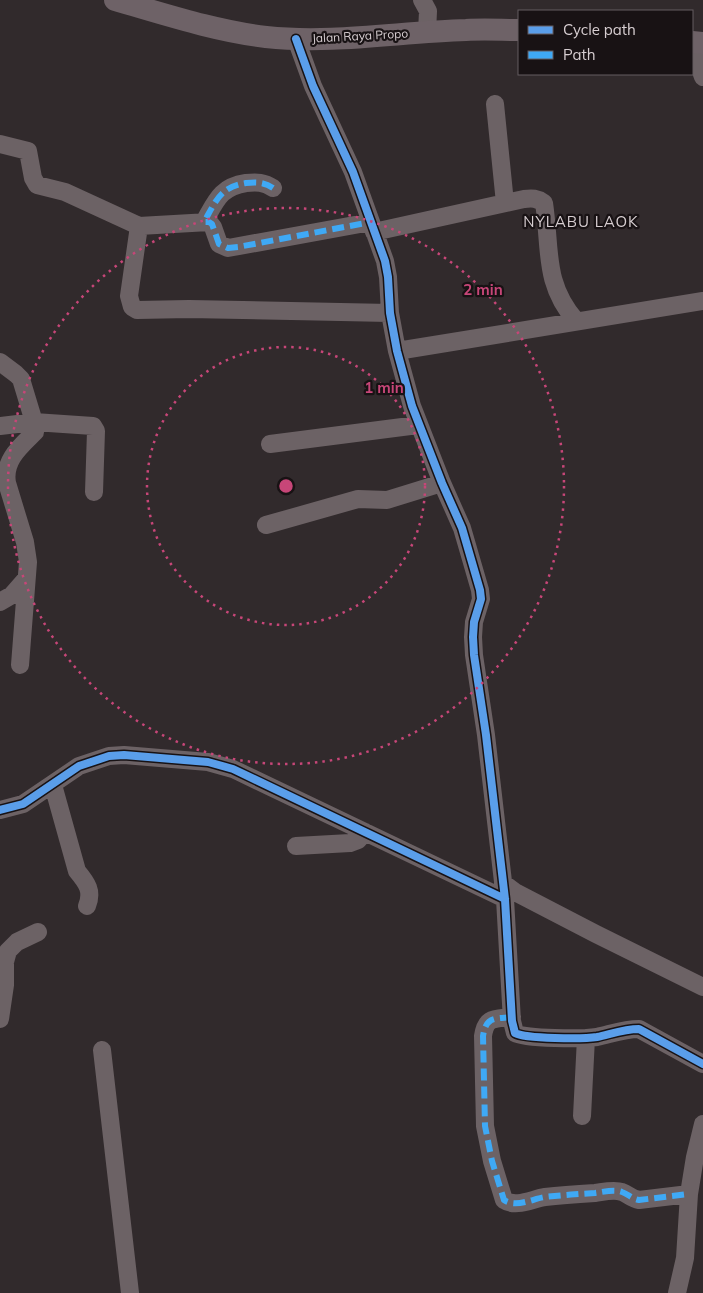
<svg xmlns="http://www.w3.org/2000/svg" width="703" height="1293" font-family="Mulish,sans-serif">
<style>
.lines{fill:none;stroke-linecap:round;stroke-linejoin:round}
.minor{stroke:#6c6265;stroke-width:18}
.major{stroke:#6e6267;stroke-width:22}
.quiet{stroke:#3fa9f5;stroke-width:6;stroke-dasharray:12 6;stroke-linecap:butt}
.cycleway-casing{stroke:#181214;stroke-width:11}
.cycleway{stroke:#5a9eea;stroke-width:8}
.ring{fill:none;stroke:#c74678;stroke-width:2.5;stroke-dasharray:2.5 5}
.labels{text-anchor:middle;stroke-width:4.5;stroke-linejoin:round;paint-order:stroke}
.street-label{font-size:12px;fill:#d7ced1;stroke:#181214}
.quarter-label{font-size:15px;letter-spacing:1px;fill:#d7ced1;stroke:#181214}
.centre{fill:#c74678;stroke:#181214;stroke-width:2.5}
.ring-label{font-size:15px;text-anchor:middle;font-weight:bold;fill:#c74678;stroke:#181214;stroke-width:4.5;stroke-linejoin:round;paint-order:stroke}
</style>
<rect width="100%" height="100%" fill="#312a2c"/>
<g class="lines">
<path class="minor" d="M 422,0 L 428,11 L 427,33
M 296,39 L 313,86 L 353,172 L 385,261 L 388,277 L 390,313 L 397,351 L 412,406 L 442,483 L 462,528 L 480,590 L 481,599 L 474,622 L 473,637 L 474,655 L 486,735 L 505,899 L 512,1021 L 515,1033 C 525,1039 584,1039 597,1037 C 611,1034 624,1029 639,1029 L 703,1064
M 692,46 L 703,77
M 495,104 L 505,203
M 0,144 L 28,151 L 33,178 L 37,185 L 65,192 L 139,226 L 209,222 L 213,227 L 219,244 L 228,248 L 371,222
M 204,222 C 216,201 220,187 246,183 C 257,182 264,182 273,188
M 139,226 L 129,296 L 132,307 L 137,310 L 189,309 L 390,313
M 374,232 L 524,199 C 532,198 537,198 544,203 C 551,249 543,283 576,321
M 397,351 L 703,301
M 0,362 L 16,374 L 21,379 L 34,422 L 93,426 L 96,431 L 94,492
M 0,426 L 34,422 L 35,432 C 21,446 3,460 7,483 L 25,542 L 28,562 L 20,665
M 270,444 L 418,425
M 266,525 L 358,499 L 387,500 L 442,483
M 0,602 L 12,595 L 26,579
M 53,785 L 77,871 C 87,883 93,891 87,906
M 0,810 L 23,804 L 79,766 L 109,756 L 124,755 L 208,762 L 233,769 L 505,899
M 296,846 L 350,843 L 358,840 L 365,832
M 503,883 L 515,892 L 596,934 L 703,987
M 512,1017 C 495,1019 486,1016 483,1036 L 485,1126 L 492,1161 L 504,1200 C 516,1208 532,1199 545,1197 C 562,1195 578,1194 595,1193 C 603,1192 614,1189 622,1192 C 628,1194 632,1199 639,1200 L 689,1194
M 0,1019 L 5,985 L 5,962 L 8,951 L 17,942 L 38,932
M 102,1050 L 130,1293
M 582,1116 L 586,1038
M 677,1293 L 685,1258 L 689,1194 L 695,1157 L 703,1124"/>
<path class="major" d="M 115,0 C 164,14 215,31 266,37 C 333,44 399,32 466,30 C 484,29 502,30 519,30
M 692,42 L 703,43"/>
<path class="quiet" d="M 273,188 C 264,182 257,182 246,183 C 220,187 216,201 204,222 L 209,222 L 212,224 L 219,244 L 228,248 L 238,247 L 371,222
M 512,1017 C 495,1019 486,1016 483,1036 L 485,1126 L 492,1161 L 504,1200 C 516,1208 532,1199 545,1197 C 562,1195 578,1194 595,1193 C 603,1192 614,1189 622,1192 C 628,1194 632,1199 639,1200 L 689,1194"/>
<g class="cycleway-casing">
<path id="cycleway" d="M 296,39 L 313,86 L 353,172 L 385,261 L 388,277 L 390,313 L 397,351 L 412,406 L 442,483 L 462,528 L 480,590 L 481,599 L 474,622 L 473,637 L 474,655 L 486,735 L 505,899 L 512,1021 L 515,1033 C 525,1039 584,1039 597,1037 C 611,1034 624,1029 639,1029 L 703,1064
M 0,810 L 23,804 L 79,766 L 109,756 L 124,755 L 208,762 L 233,769 L 505,899"/>
</g>
<use href="#cycleway" class="cycleway"/>
</g>
<g class="ring">
<circle cx="286" cy="486" r="139"/>
<circle cx="286" cy="486" r="278"/>
</g>
<g class="labels">
<g class="street-label">
<text transform="translate(360 36) rotate(-3)" y="4">Jalan Raya Propo</text>
</g>
<g class="quarter-label">
<text x="581" y="227">NYLABU LAOK</text>
</g>
</g>
<circle cx="286" cy="486" r="8" class="centre"/>
<g class="ring-label">
<text x="483" y="295">2 min</text>
<text x="384" y="393">1 min</text>
</g>
<rect x="518" y="10" width="175" height="65" fill="#181214" stroke="#645d60"/>
<rect x="528" y="26" width="25" height="8" fill="#5a9eea" stroke="#645d60"/>
<text x="563" y="35" font-size="15" fill="#d7ced1">Cycle path</text>
<rect x="528" y="51" width="25" height="8" fill="#3fa9f5" stroke="#645d60"/>
<text x="563" y="60" font-size="15" fill="#d7ced1">Path</text>
</svg>
